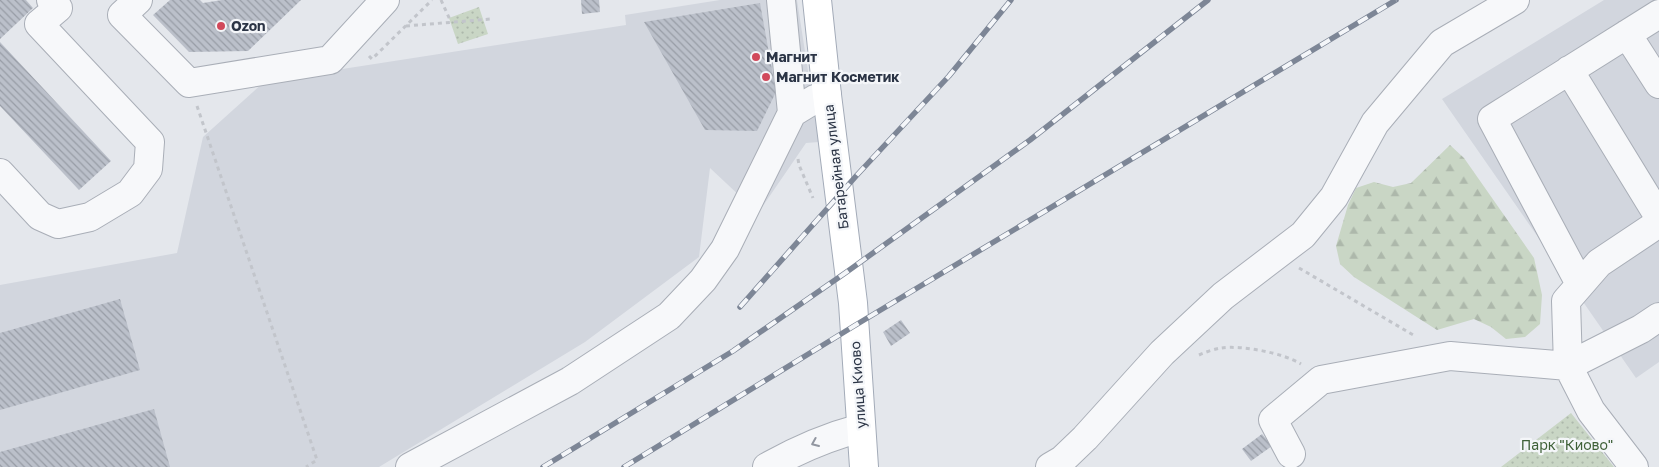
<svg xmlns="http://www.w3.org/2000/svg" width="1659" height="467" font-family="'Golos Text',sans-serif">
<style>
.built{fill:#d2d6de}
.forest{fill:url(#forest-firs)}
.park{fill:url(#park-dots)}
.building{fill:url(#building-back-hatch)}
.lines{fill:none;stroke-linecap:round;stroke-linejoin:round}
.minor-casing{stroke:#a9aeb7;stroke-width:30}
.major-casing{stroke:#a3abb8;stroke-width:30}
.path{stroke:#c2c5cb;stroke-width:3;stroke-dasharray:4 4;stroke-linecap:butt}
.minor{stroke:#f7f8fa;stroke-width:28}
.major{stroke:#fff;stroke-width:28}
.rail-casing{stroke:#7d8696;stroke-width:5.5}
.rail{stroke:#f4f6f9;stroke-width:4;stroke-dasharray:11;stroke-linecap:butt}
.oneway{stroke:#9196a0}
.poi-dot{fill:#d1495b;stroke:#f4f6f9;stroke-width:2}
.labels{text-anchor:middle;stroke-width:4.5;stroke-linejoin:round;paint-order:stroke}
.poi-label{font-size:14px;font-weight:bold;fill:#2b3445;stroke:#f4f6f9;text-anchor:start}
.street-label{font-size:14px;fill:#2b3445;stroke:#f4f6f9}
.park-label{font-size:14px;fill:#3f6138;stroke:#f4f6f9}
</style>
<defs>
<pattern id="forest-firs" width="22" height="20" patternUnits="userSpaceOnUse" patternTransform="scale(1.25)"><rect width="22" height="20" fill="#c9d6c5"/><path d="M5 1l3.5 6h-7zM16 11l3.5 6h-7z" fill="#adb8ab"/></pattern>
<pattern id="park-dots" width="8" height="8" patternUnits="userSpaceOnUse" patternTransform="scale(1.25)"><rect width="8" height="8" fill="#c9d6c5"/><path d="M2 2h.1M6 6h.1" fill="none" stroke="#adb8ab" stroke-width="1.8" stroke-linecap="round"/></pattern>
<pattern id="building-back-hatch" width="6" height="6" patternUnits="userSpaceOnUse" patternTransform="scale(1.25)"><rect width="6" height="6" fill="#bbc0ca"/><path d="M-1 5l2 2M0 0l6 6M5-1l2 2" fill="none" stroke="#989da6"/></pattern>
</defs>
<rect width="100%" height="100%" fill="#e4e7ec"/>
<path class="built" d="M 720,0 L 797,0 L 819,142 L 806,143 L 758,213 L 710,168 L 699,257 L 585,342 L 379,467 L 0,467 L 0,285 L 177,253 L 203,137 L 265,81 L 626,25 L 625,15 Z
M 1604,0 L 1659,0 L 1659,362 L 1636,378 L 1442,99 Z"/>
<path class="forest" d="M 1450,145 L 1464,158 L 1534,258 L 1542,295 L 1540,324 L 1525,337 L 1506,339 L 1491,327 L 1474,319 L 1437,330 L 1354,277 L 1340,264 L 1336,246 L 1348,205 L 1356,188 L 1374,182 L 1393,187 L 1411,183 Z"/>
<path class="park" d="M 479,7 L 488,34 L 458,44 L 449,18 Z
M 1571,413 L 1614,467 L 1501,467 Z"/>
<path class="building" d="M 0,0 L 26,0 L 33,8 L 0,39 Z
M 170,0 L 200,0 L 203,3 L 222,0 L 301,0 L 248,51 L 189,52 L 153,15 Z
M 581,0 L 599,0 L 600,12 L 582,14 Z
M 760,3 L 776,92 L 757,131 L 705,130 L 644,22 Z
M 0,42 L 111,161 L 79,190 L 0,106 Z
M 120,299 L 140,370 L 0,410 L 0,333 Z
M 901,320 L 910,333 L 891,346 L 883,332 Z
M 154,409 L 170,467 L 0,467 L 0,452 Z
M 1262,434 L 1272,446 L 1251,461 L 1242,449 Z"/>
<g class="lines">
<g class="minor-casing">
<path id="minor" d="M 138,0 L 122,15 L 189,83 L 330,60 L 385,0
M 781,0 L 792,113
M 1627,34 L 1659,84
M 1569,70 L 1659,217
M 0,173 L 40,216 L 58,224 L 90,217 L 130,193 L 148,169 L 150,142 L 39,24 L 58,8 L 51,0
M 1580,284 L 1492,119 L 1659,14
M 1291,454 L 1273,420 L 1321,380 L 1450,356 L 1568,366 L 1566,301 L 1599,263 L 1659,223
M 410,467 L 570,381 L 669,316 L 703,280 L 725,249 L 792,113 L 815,99 L 827,95
M 767,467 C 797,450 827,437 861,428
M 1050,467 L 1062,460 L 1085,438 L 1162,353 L 1223,296 L 1303,235 L 1334,197 L 1375,123 L 1442,43 L 1515,0
M 1634,467 L 1591,411 L 1568,366 L 1641,329 L 1659,317"/>
</g>
<g class="major-casing">
<path id="major" d="M 817,0 L 827,95 L 853,303 L 864,467"/>
</g>
<path class="path" d="M 441,0 L 451,22
M 406,26 L 491,19
M 369,56 L 372,59 L 432,0
M 197,106 L 317,460 L 306,467
M 798,159 L 799,165 L 813,198
M 1299,268 L 1415,336
M 1199,355 C 1206,352 1214,349 1221,348 C 1242,345 1283,353 1301,364"/>
<use href="#minor" class="minor"/>
<use href="#major" class="major"/>
<g class="rail-casing">
<path id="rail" d="M 740,307 L 857,175 L 949,76 L 1011,0
M 543,467 L 733,351 L 848,271 L 1030,140 L 1208,0
M 624,467 L 854,326 L 1396,0"/>
</g>
<use href="#rail" class="rail"/>
</g>
<defs><path id="oneway-chevron" d="M-2-3.5L2.5 0L-2 3.5" fill="none" stroke-width="1.6" stroke-linecap="round" stroke-linejoin="round" transform="scale(1.25)"/></defs>
<use class="oneway" href="#oneway-chevron" transform="translate(815 443) rotate(157)"/>
<g class="poi-dot">
<circle cx="221" cy="26" r="5"/>
<circle cx="756" cy="57" r="5"/>
<circle cx="766" cy="77" r="5"/>
</g>
<g class="labels">
<g class="poi-label">
<text x="231" y="31">Ozon</text>
<text x="766" y="62">Магнит</text>
<text x="776" y="82">Магнит Косметик</text>
</g>
<g class="street-label">
<text transform="translate(836 167) rotate(-97)" y="5">Батарейная улица</text>
<text transform="translate(858 385) rotate(-94)" y="5">улица Киово</text>
</g>
<g class="park-label">
<text x="1567" y="450">Парк "Киово"</text>
</g>
</g>
</svg>
